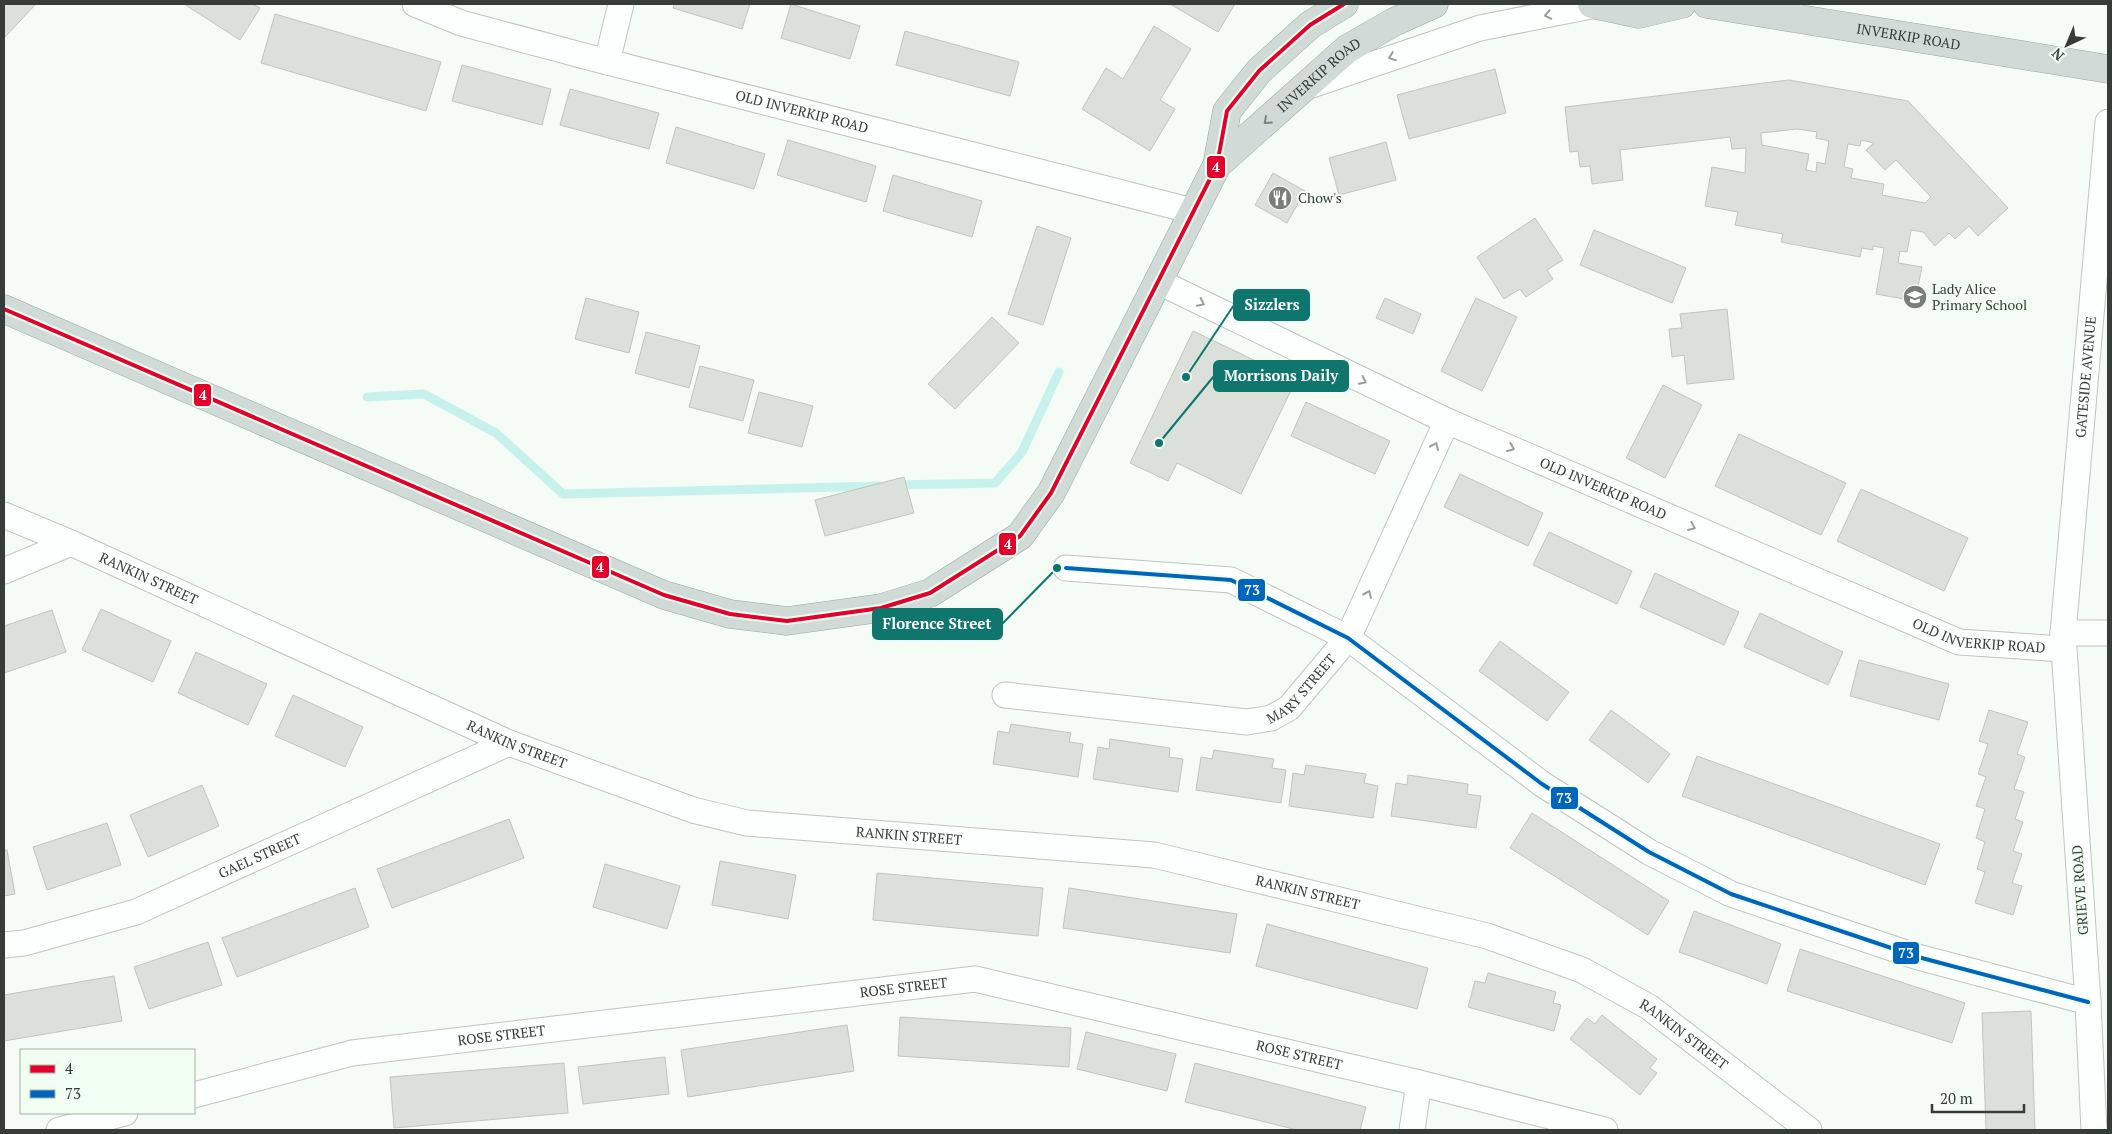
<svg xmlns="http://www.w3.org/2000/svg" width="2112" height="1134" font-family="'PT Serif',serif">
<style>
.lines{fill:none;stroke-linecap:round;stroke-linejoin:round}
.stream{stroke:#c6f1ec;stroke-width:9}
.building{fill:#dce0db;stroke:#c0c5bf;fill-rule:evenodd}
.minor-casing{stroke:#bfc5c0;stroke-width:27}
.trunk-casing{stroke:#99a9a1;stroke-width:29}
.minor{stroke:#fdfffe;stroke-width:25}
.trunk{stroke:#d0dbd7;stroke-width:28}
.bus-1-casing{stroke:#f0fff2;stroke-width:8}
.bus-2-casing{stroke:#f0fff2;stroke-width:8}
.bus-1{stroke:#e4002b;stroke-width:4}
.bus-2{stroke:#0065bd;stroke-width:4}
.oneway{stroke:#9a9e9a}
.oneway2{stroke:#7b847f}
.labels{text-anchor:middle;stroke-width:4;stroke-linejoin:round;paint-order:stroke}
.street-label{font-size:14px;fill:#363c37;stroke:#f0fff2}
.poi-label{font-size:14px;fill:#363c37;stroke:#f0fff2;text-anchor:start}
.leader{fill:none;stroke:#0f766e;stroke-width:2}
.callout-dot{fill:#0f766e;stroke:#f0fff2;stroke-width:2}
.callout{fill:#0f766e;stroke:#0f766e;stroke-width:2}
.callout-label{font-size:15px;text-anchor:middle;font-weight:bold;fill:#fff}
.line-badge{stroke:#f0fff2;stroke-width:2}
.badge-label{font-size:14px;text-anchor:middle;font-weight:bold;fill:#fff}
</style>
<rect width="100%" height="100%" fill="#f4fcf5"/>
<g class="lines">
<path class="stream" d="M 367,397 L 424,394 L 496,433 L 563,494 L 879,486
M 895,485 L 995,483 L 1022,452 L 1059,372"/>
</g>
<path class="building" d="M 4,4 L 36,4 L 4,38 Z
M 184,4 L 253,4 L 260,8 L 240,40 Z
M 674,4 L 750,4 L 742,29 L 673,8 Z
M 791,4 L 860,26 L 850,59 L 781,38 Z
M 1170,4 L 1235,4 L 1218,32 Z
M 275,14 L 441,62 L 426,111 L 261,63 Z
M 1154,26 L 1191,49 L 1160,100 L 1175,109 L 1150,151 L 1082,109 L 1106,68 L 1123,79 Z
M 905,31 L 1019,62 L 1010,96 L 896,65 Z
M 462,65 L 551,89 L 542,125 L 452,101 Z
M 1495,69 L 1506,113 L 1409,139 L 1397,95 Z
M 1789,80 L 1908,101 L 2008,208 L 1978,236 L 1969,226 L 1955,239 L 1949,233 L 1935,246 L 1923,232 L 1911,230 L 1907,252 L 1900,251 L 1898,263 L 1922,267 L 1915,301 L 1876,294 L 1884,248 L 1873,246 L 1873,250 L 1862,248 L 1860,257 L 1781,242 L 1783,234 L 1735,225 L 1738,212 L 1705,206 L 1712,167 L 1745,173 L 1746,148 L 1732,149 L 1730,137 L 1620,150 L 1623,180 L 1592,184 L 1590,166 L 1580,167 L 1578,151 L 1570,152 L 1565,107 ZM 1797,129 L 1817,132 L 1816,138 L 1829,141 L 1825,164 L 1817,162 L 1816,172 L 1806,170 L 1809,154 L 1762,145 L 1761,133 ZM 1861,140 L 1874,143 L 1866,150 L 1885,170 L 1896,160 L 1931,197 L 1925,203 L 1882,195 L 1884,184 L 1851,178 L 1853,169 L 1844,167 L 1848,144 L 1860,146 Z
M 570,89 L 659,113 L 649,149 L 560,125 Z
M 676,127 L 765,154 L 754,189 L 666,163 Z
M 788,140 L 876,166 L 866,202 L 777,175 Z
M 1386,142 L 1396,180 L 1339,195 L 1329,158 Z
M 1273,173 L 1305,191 L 1287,223 L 1255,205 Z
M 893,175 L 982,201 L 972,237 L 883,211 Z
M 1535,218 L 1563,260 L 1547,270 L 1553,279 L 1526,297 L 1520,289 L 1504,299 L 1477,257 Z
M 1037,226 L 1071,238 L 1043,325 L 1008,314 Z
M 1594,230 L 1686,268 L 1672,303 L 1580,265 Z
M 586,298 L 639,312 L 629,353 L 575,339 Z
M 1385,298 L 1421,314 L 1413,334 L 1376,318 Z
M 1476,298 L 1517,317 L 1482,391 L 1441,371 Z
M 1727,309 L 1734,379 L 1687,384 L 1684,355 L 1672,357 L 1669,329 L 1682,328 L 1680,314 Z
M 992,317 L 1019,343 L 955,409 L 928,384 Z
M 1193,331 L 1296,380 L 1241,494 L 1177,463 L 1168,481 L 1130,463 Z
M 646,332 L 700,346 L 689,388 L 635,373 Z
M 700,366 L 754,380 L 743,421 L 689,407 Z
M 1663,385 L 1702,405 L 1665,478 L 1626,458 Z
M 759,392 L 813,406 L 802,447 L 748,433 Z
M 1306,402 L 1390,441 L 1375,474 L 1291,436 Z
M 1739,434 L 1846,483 L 1821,535 L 1715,486 Z
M 1460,474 L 1543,513 L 1528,546 L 1444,507 Z
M 904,477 L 914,513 L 825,536 L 815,500 Z
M 1861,489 L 1968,538 L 1944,591 L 1837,541 Z
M 1549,532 L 1632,571 L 1617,604 L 1533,565 Z
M 1655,573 L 1739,612 L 1724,645 L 1640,607 Z
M 101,609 L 171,641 L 153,682 L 82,650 Z
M 52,610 L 66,652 L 4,673 L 4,626 Z
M 1760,613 L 1843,652 L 1828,685 L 1744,647 Z
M 1500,641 L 1569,692 L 1547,721 L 1479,671 Z
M 196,652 L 267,684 L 248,725 L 178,693 Z
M 1859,660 L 1949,684 L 1939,720 L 1850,696 Z
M 293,695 L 363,727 L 345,767 L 275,736 Z
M 1611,710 L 1670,754 L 1648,783 L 1589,740 Z
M 1989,710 L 2028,722 L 2017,754 L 2025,757 L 2014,789 L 2024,792 L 2015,819 L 2023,822 L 2013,851 L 2022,854 L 2012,883 L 2022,886 L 2013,915 L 1975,903 L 1985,872 L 1977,869 L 1985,842 L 1976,838 L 1985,809 L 1976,806 L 1986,777 L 1978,774 L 1988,744 L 1979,741 Z
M 1011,724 L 1071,733 L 1069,742 L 1083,744 L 1078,777 L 993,764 L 998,731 L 1009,733 Z
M 1110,739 L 1170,748 L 1169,757 L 1183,759 L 1178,792 L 1093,779 L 1098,747 L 1109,749 Z
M 1214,750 L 1274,759 L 1272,768 L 1286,770 L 1281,803 L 1196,790 L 1201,757 L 1212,759 Z
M 1697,756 L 1940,844 L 1925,885 L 1682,796 Z
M 1306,765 L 1366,774 L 1364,783 L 1378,786 L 1373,818 L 1289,806 L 1293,773 L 1304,775 Z
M 1408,775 L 1468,784 L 1467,794 L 1481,796 L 1476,828 L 1391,816 L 1396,783 L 1407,785 Z
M 202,785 L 219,826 L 148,857 L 130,815 Z
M 1532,813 L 1669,901 L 1648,935 L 1510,848 Z
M 509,819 L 524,858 L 392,908 L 377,869 Z
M 107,823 L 121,865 L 47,890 L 33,847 Z
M 4,850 L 7,850 L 15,894 L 4,896 Z
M 720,861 L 796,875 L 788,919 L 712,905 Z
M 605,864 L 680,886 L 667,929 L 593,907 Z
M 877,873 L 1043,888 L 1038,936 L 873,920 Z
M 355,888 L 369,927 L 237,977 L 222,938 Z
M 1069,888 L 1237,914 L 1230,953 L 1063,928 Z
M 1694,911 L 1781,944 L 1767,984 L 1679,952 Z
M 1267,924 L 1428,968 L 1417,1009 L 1256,966 Z
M 208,942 L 222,985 L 149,1009 L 134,967 Z
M 1800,949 L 1965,1003 L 1952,1043 L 1787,991 Z
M 1488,973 L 1556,992 L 1553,1003 L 1561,1005 L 1554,1031 L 1468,1007 L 1475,981 L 1485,983 Z
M 114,976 L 122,1021 L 4,1041 L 4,995 Z
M 2031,1011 L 2035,1130 L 1986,1130 L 1982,1013 Z
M 1602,1015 L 1657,1059 L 1650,1068 L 1657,1073 L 1640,1095 L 1570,1039 L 1587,1018 L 1595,1024 Z
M 900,1017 L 1071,1028 L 1069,1067 L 898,1056 Z
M 847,1025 L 854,1071 L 688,1097 L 681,1050 Z
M 1086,1032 L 1176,1054 L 1167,1091 L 1077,1069 Z
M 665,1057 L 669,1094 L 583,1104 L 578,1067 Z
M 564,1063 L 568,1113 L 394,1128 L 390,1077 Z
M 1195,1063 L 1366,1107 L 1360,1130 L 1297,1130 L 1185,1102 Z"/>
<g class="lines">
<g class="minor-casing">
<g id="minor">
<path id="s1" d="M 415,4 L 461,23 L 588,57 L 1193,211"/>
<path d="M 607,62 L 621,4"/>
<path d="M 1303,88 L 1480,28 L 1596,5"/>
<path id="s2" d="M 1157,281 L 1447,421 L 1959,642 L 2063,649"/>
<path id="s3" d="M 4,515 L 71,543 L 509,743 L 693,810 L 747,823 L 1154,855 L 1487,936 L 1582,970 L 1649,1007 L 1809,1130"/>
<path d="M 1066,568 L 1231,580 L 1348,638 L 1542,784 L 1649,852 L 1731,894 L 1918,957 L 2088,1002"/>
<path d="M 4,571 L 71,543"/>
<path d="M 2063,633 L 2108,633"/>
<path id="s4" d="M 1005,695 L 1247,722 L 1271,718 L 1289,708 L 1348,638 L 1447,421"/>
<path id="s5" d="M 4,945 L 24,943 L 136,912 L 509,743"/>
<path id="s6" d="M 194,1095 L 352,1053 L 975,979 L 1419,1083 L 1605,1130"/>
<path d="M 59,1130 L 125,1113"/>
<path d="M 1412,1130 L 1419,1083"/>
<path id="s7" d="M 2094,1130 L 2088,1002 L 2063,633 L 2108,122"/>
</g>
</g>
<g class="trunk-casing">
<g id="trunk">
<path d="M 1592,4 L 1639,14 L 1682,4"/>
<path id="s8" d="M 1707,4 L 2108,69"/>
<path id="s9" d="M 1217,165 L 1347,49 L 1394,22 L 1434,4"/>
<path d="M 4,309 L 664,595 L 730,614 L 787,621 L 881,608 L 930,593 L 1020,536 L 1051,493 L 1217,165 L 1227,111 L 1259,71 L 1310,25 L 1344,4"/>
</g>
</g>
<use href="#minor" class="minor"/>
<use href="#trunk" class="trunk"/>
<g class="bus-1-casing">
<path id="bus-1" d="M 4,309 L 664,595 L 730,614 L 787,621 L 881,608 L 930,593 L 1020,536 L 1051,493 L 1217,165 L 1227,111 L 1259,71 L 1310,25 L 1344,4"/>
</g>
<g class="bus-2-casing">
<path id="bus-2" d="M 1066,568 L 1231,580 L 1348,638 L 1542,784 L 1649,852 L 1731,894 L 1918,957 L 2088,1002"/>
</g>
<use href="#bus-1" class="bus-1"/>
<use href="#bus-2" class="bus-2"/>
</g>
<defs><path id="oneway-chevron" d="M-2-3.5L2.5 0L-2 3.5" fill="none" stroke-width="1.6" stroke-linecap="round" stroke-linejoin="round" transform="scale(1.25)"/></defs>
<g class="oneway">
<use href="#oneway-chevron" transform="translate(1548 15) rotate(169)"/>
<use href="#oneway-chevron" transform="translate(1392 57) rotate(159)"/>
<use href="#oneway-chevron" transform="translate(1201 303) rotate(26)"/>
<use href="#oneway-chevron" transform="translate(1363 381) rotate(26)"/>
<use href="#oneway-chevron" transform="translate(1435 446) rotate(-66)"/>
<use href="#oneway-chevron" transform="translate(1511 448) rotate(23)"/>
<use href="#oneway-chevron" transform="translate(1692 527) rotate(23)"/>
<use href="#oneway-chevron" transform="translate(1368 594) rotate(-66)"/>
</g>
<use class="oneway2" href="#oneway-chevron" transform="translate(1267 121) rotate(138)"/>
<defs>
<g id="restaurant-disc" transform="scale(1.25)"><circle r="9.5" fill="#787f7a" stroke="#f0fff2"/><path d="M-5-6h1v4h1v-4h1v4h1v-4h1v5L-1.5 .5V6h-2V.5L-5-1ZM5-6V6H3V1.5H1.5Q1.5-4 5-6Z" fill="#fff"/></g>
<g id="school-disc" transform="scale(1.25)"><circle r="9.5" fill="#787f7a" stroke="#f0fff2"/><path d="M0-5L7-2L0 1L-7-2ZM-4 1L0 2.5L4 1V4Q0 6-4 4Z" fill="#fff"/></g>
</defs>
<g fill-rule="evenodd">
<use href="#restaurant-disc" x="1280" y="198"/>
<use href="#school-disc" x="1915" y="297"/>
</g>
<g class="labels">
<g class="street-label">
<text dy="5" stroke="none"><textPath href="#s8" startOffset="204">INVERKIP ROAD</textPath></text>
<text dy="5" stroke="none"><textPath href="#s9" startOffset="136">INVERKIP ROAD</textPath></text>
<text dy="5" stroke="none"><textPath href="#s1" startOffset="402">OLD INVERKIP ROAD</textPath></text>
<text dy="5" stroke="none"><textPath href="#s7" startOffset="755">GATESIDE AVENUE</textPath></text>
<text dy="5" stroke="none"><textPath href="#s2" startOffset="492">OLD INVERKIP ROAD</textPath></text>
<text dy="5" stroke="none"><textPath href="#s3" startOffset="158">RANKIN STREET</textPath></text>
<text dy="5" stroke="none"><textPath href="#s2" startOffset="898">OLD INVERKIP ROAD</textPath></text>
<text dy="5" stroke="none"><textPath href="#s4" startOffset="310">MARY STREET</textPath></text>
<text dy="5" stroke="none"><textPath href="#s3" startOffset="562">RANKIN STREET</textPath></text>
<text dy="5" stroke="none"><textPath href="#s3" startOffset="968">RANKIN STREET</textPath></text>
<text dy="5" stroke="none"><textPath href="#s5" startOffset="272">GAEL STREET</textPath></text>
<text transform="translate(2080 890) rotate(-94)" y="5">GRIEVE ROAD</text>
<text dy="5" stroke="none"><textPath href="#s3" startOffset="1372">RANKIN STREET</textPath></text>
<text dy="5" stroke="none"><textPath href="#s6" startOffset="719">ROSE STREET</textPath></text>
<text dy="5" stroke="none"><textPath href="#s6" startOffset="314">ROSE STREET</textPath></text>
<text dy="5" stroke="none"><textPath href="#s3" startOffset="1778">RANKIN STREET</textPath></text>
<text dy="5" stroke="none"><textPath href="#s6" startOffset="1124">ROSE STREET</textPath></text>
</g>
<g class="poi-label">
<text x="1298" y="203">Chow's</text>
<text x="1932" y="294">Lady Alice<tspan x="1932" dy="16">Primary School</tspan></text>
</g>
</g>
<path class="leader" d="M1186 377L1234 305M1159 443L1214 376M1057 568L1002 624"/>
<g class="callout-dot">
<circle cx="1186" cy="377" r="5"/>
<circle cx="1159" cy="443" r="5"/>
<circle cx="1057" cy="568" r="5"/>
</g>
<g class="callout">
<rect x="1234" y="290" width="75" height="30" rx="5"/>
<rect x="1214" y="361" width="134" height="30" rx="5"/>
<rect x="873" y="609" width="129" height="30" rx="5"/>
</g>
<g class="callout-label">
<text x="1272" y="310">Sizzlers</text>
<text x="1281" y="381">Morrisons Daily</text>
<text x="937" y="629">Florence Street</text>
</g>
<g class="line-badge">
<rect x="1206" y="155" width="20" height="24" rx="5" fill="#e4002b"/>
<rect x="193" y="383" width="19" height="24" rx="5" fill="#e4002b"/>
<rect x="998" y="532" width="19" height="24" rx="5" fill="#e4002b"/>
<rect x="591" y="555" width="19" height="24" rx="5" fill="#e4002b"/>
<rect x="1237" y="578" width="29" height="24" rx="5" fill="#0065bd"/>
<rect x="1550" y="786" width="29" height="24" rx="5" fill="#0065bd"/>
<rect x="1892" y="941" width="28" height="24" rx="5" fill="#0065bd"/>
</g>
<g class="badge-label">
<text x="1216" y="172">4</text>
<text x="203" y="400">4</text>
<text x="1008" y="549">4</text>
<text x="600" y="572">4</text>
<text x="1252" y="595">73</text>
<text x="1564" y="803">73</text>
<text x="1906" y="958">73</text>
</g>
<rect width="2112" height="1134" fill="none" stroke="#363c37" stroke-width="10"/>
<rect x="20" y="1049" width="175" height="65" fill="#f0fff2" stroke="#a6b1a7"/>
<rect x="30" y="1065" width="25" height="8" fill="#e4002b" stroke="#a6b1a7"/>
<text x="65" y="1074" font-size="15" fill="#363c37">4</text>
<rect x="30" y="1090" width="25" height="8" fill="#0065bd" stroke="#a6b1a7"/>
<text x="65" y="1099" font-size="15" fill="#363c37">73</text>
<g transform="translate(2067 45) rotate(224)" stroke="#f0fff2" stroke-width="4" paint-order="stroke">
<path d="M0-4L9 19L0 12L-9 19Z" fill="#363c37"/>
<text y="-8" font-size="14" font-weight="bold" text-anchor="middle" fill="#363c37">N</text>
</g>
<path d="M1932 1104v8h92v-8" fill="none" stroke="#363c37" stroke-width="2.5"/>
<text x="1940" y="1104" font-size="15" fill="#363c37" stroke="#f0fff2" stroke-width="4" paint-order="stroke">20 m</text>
</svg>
